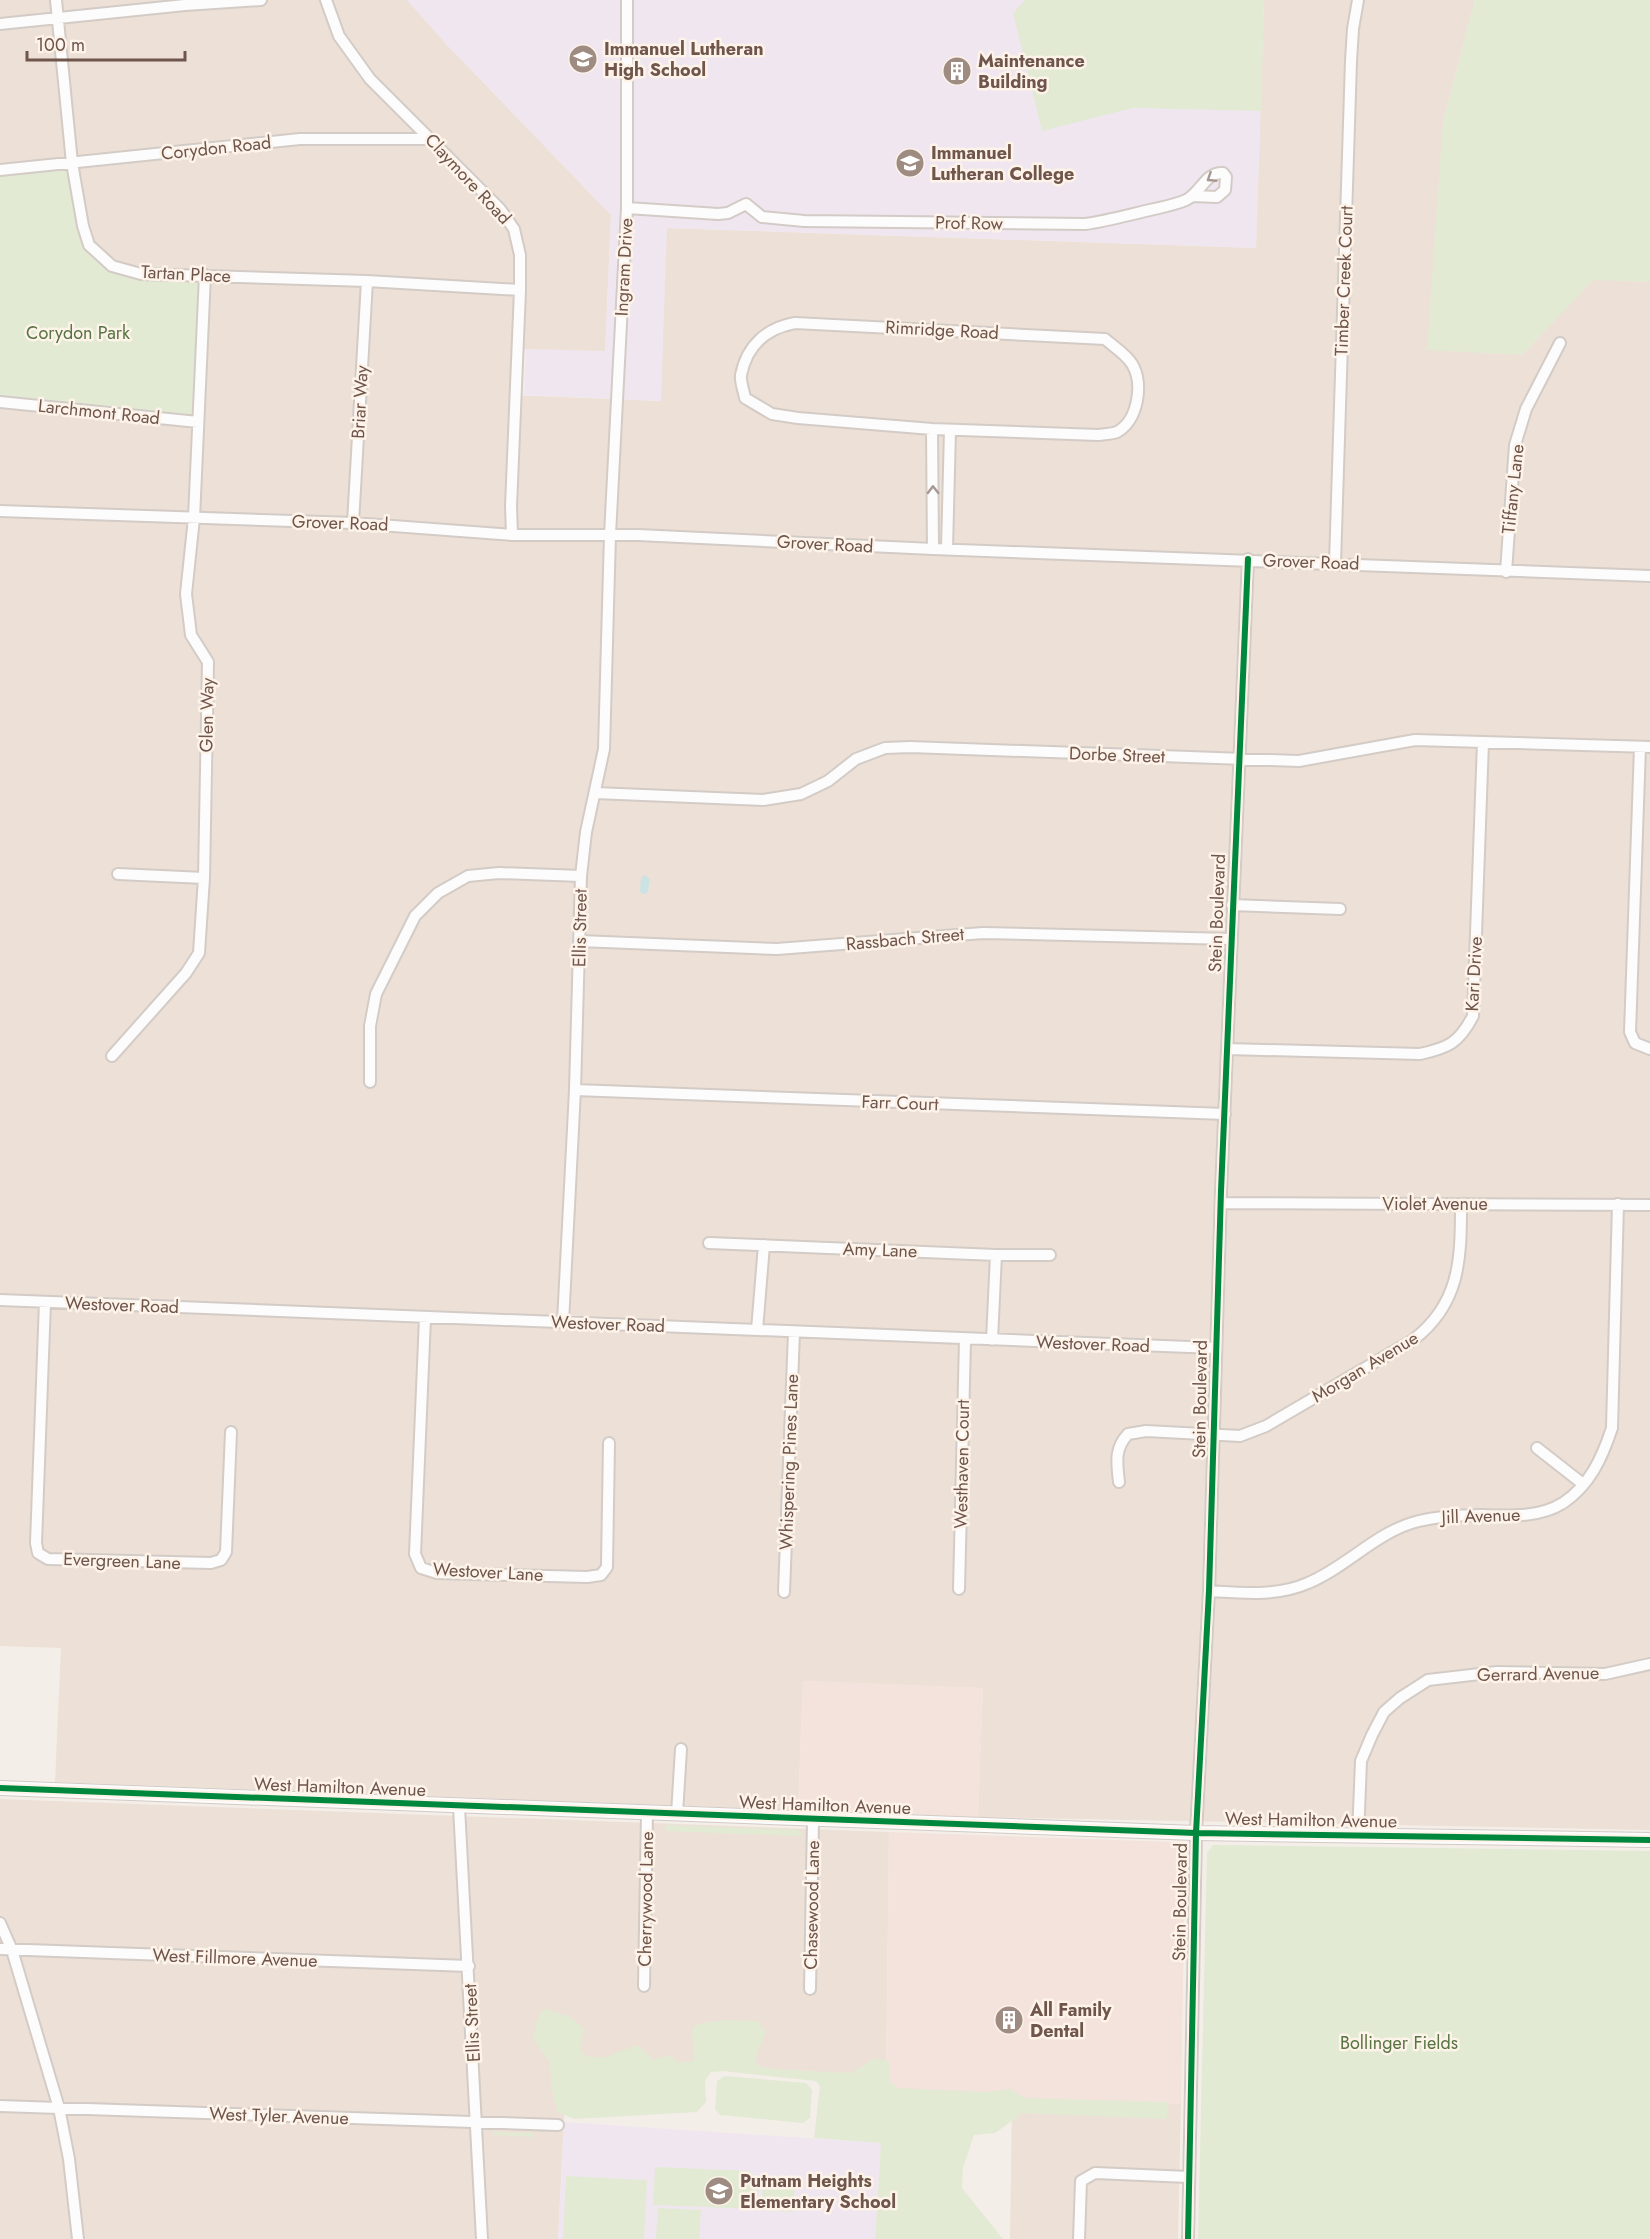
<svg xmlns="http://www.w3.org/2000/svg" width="1650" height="2239" font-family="Jost,sans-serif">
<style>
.residential{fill:#ede0d6}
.commercial{fill:#f4e2dc}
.education{fill:#f0e6f0}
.green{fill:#e2ead4}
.water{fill:#cbe4e3}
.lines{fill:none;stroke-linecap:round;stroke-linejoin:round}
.street-casing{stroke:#d3cbc6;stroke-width:14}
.secondary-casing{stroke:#d3cac5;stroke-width:16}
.street{stroke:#fdfcfc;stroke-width:10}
.secondary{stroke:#fdfcfc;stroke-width:14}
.cycleway-casing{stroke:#fdf3e8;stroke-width:10}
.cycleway{stroke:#00873e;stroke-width:6}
.oneway{stroke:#a89892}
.labels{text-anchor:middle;stroke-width:5;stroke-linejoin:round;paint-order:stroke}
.poi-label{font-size:18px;font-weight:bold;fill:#6f554b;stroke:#fdf3e8;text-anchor:start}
.street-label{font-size:18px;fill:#6f554b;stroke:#fdf3e8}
.park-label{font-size:18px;fill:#577444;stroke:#fdf3e8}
</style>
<rect width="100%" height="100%" fill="#f4eee8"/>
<path class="residential" d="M 0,0 L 407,0 L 448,46 L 611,215 L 605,352 L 512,349 L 510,395 L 660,401 L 666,228 L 1256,248 L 1264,0 L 1475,0 L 1443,122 L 1522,355 L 1593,279 L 1650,282 L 1650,1830 L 978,1817 L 983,1688 L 803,1681 L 798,1810 L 55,1782 L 61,1648 L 0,1646 Z
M 0,1799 L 889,1832 L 886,2078 L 567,2058 L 558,2239 L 0,2239 Z
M 1012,2102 L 1181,2104 L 1178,2239 L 1010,2239 Z"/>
<path class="commercial" d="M 803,1681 L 983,1688 L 978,1817 L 798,1810 Z
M 889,1832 L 1172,1842 L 1181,1845 L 1185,1851 L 1185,1858 L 1181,2104 L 886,2101 Z"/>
<path class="education" d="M 407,0 L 1264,0 L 1256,248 L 667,228 L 661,401 L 524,395 L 526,349 L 605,351 L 611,215 L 448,46 Z
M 564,2122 L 881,2143 L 875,2239 L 558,2239 Z"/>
<path class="green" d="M 1025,0 L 1264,0 L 1261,111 L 1133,108 L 1042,131 L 1013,13 Z
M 1475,0 L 1650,0 L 1650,282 L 1593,280 L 1522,355 L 1427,350 L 1443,122 Z
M 72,163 L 89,245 L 112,266 L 205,275 L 198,422 L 0,402 L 0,170 Z
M 666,1825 L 797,1830 L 804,1834 L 799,1836 L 666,1831 Z
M 1213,1845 L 1650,1851 L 1650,2239 L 1198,2239 L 1207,1853 Z
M 544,2009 L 568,2016 L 584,2028 L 580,2048 L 585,2056 L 603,2058 L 638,2045 L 653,2060 L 669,2055 L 679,2063 L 694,2061 L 692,2032 L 696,2024 L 728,2020 L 757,2021 L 766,2032 L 755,2057 L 757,2065 L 771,2069 L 851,2073 L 874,2059 L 889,2061 L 890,2082 L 897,2088 L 985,2092 L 1010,2089 L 1025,2098 L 1168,2102 L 1167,2119 L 1023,2113 L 995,2133 L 974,2135 L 963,2168 L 962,2188 L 1003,2239 L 875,2239 L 881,2143 L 814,2138 L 820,2086 L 816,2081 L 723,2071 L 711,2072 L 705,2081 L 706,2102 L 697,2112 L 574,2119 L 557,2112 L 551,2085 L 550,2062 L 533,2039 L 537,2019 Z
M 725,2076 L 806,2083 L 812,2090 L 810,2118 L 803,2123 L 720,2115 L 715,2109 L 717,2081 Z
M 493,2132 L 533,2133 L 534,2137 L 493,2135 Z
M 655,2167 L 749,2171 L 758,2179 L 757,2209 L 653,2205 Z
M 566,2176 L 647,2180 L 644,2239 L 563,2239 Z
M 763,2181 L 795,2182 L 794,2212 L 761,2210 Z
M 658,2208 L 701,2210 L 699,2239 L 656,2239 Z"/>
<path class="water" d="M 645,875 L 650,879 L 648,892 L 645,894 L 642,894 L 640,891 L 641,878 Z"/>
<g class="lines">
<g class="street-casing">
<path id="street" d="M 56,0 L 72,163 L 83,226 L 89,245 L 112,266 L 141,274 L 367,281 L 520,290
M 326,0 L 339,36 L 370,79 L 500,209 L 514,229 L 520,255 L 520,290 L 511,506 L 512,535
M 0,24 L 185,5 L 261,0
M 0,170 L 300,139 L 432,139
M 627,208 L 718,214 L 728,213 L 746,204 L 762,217 L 804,221 L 1085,224 C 1107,221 1128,215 1150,210 C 1162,207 1175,205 1186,200 C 1201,193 1205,172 1223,173 L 1226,177 L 1225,190 L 1217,197 L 1193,196
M 795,323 L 1105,339 C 1113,346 1127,355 1132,364 C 1144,383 1138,421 1117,432 C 1112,434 1104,434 1098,435 L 932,429 L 798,418 L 772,414 L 745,398 C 744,391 740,382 741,375 C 747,345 767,328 795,323 Z
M 0,402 L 198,422
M 932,429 L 933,549
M 0,511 L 353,523 L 512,535 L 638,535 L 933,549 L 1650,576
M 353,523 L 367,281
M 947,549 L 950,430
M 1335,563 L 1351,61 L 1353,29 L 1358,0
M 1506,572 L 1515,445 L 1526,409 L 1560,343
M 1640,747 L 1630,1032 L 1635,1043 L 1650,1049
M 595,793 L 763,800 L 801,794 L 828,781 L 856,759 L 885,748 L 910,747 L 1299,761 L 1415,740 L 1650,747
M 118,874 L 204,878
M 1232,905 L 1340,909
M 580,941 L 777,949 L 983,933 L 1231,939
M 1227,1049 L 1420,1054 C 1448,1048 1459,1043 1473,1016 L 1483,742
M 112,1056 L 186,973 L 199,953 L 204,878 L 208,662 L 191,635 L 186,594 L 194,518 L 205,275
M 370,1082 L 370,1026 L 376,994 L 415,916 L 438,893 L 468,876 L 499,873 L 581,876
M 575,1090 L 1225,1114
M 1221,1203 L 1650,1205
M 709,1243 L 996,1255 L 1050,1255
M 0,1300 L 1215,1348
M 45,1302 L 36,1543 L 38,1553 L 48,1559 L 211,1563 L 221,1560 L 226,1552 L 231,1432
M 425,1318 L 415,1554 L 421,1568 L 437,1573 L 587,1577 L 601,1575 L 607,1567 L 609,1443
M 563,1322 L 575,1090 L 581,876 L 586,832 L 604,749 L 610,535 L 627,208 L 627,0
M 757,1330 L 764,1245
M 992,1340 L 996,1255
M 1537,1448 L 1583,1484
M 1119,1482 C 1117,1463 1114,1449 1128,1434 L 1146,1431 L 1240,1436 L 1266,1426 L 1413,1340 C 1460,1304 1461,1260 1461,1205
M 959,1589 L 965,1340
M 1209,1591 C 1242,1593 1276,1597 1308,1583 C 1347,1567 1377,1531 1419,1521 C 1440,1516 1461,1515 1483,1515 C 1509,1516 1539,1518 1563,1503 C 1590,1485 1602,1458 1612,1428 L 1618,1204
M 784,1592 L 794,1332
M 459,1807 L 482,2239
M 677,1814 L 681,1749
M 1358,1836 L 1361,1761 L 1372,1735 L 1384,1712 L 1400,1698 L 1428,1680 L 1497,1672 L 1605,1674 L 1650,1664
M 0,1923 L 12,1950 L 59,2108 L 69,2159 L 78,2239
M 0,1949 L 469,1966
M 644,1986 L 647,1813
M 810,1989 L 813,1820
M 0,2106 L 558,2125
M 1079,2239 L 1081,2181 L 1095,2173 L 1189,2177
M 1188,2239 L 1196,1833 L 1209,1591 L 1221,1191 L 1248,559"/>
</g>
<g class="secondary-casing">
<path id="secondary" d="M 0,1788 L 1196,1833 L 1650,1840"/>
</g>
<use href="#street" class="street"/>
<use href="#secondary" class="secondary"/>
<g class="cycleway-casing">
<path id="cycleway" d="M 0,1788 L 1196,1833 L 1650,1840
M 1188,2239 L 1196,1833 L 1209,1591 L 1221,1191 L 1248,559"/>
</g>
<use href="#cycleway" class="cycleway"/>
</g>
<defs><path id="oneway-chevron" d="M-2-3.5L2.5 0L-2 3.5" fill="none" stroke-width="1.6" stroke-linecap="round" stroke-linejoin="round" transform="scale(1.5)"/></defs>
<g class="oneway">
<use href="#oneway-chevron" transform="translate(1211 178) rotate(147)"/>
<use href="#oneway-chevron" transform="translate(933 490) rotate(-91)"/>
</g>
<defs>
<g id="school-disc" transform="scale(1.5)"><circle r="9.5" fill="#9e8b82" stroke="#fdf3e8"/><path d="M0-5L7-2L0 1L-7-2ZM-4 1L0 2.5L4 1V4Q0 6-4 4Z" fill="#fff"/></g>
<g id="building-disc" transform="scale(1.5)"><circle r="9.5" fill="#9e8b82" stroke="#fdf3e8"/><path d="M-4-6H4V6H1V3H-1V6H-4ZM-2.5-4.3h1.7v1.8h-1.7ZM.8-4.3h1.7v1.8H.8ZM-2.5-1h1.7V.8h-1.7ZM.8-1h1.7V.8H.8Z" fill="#fff"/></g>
<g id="university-disc" transform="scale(1.5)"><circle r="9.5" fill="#9e8b82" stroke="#fdf3e8"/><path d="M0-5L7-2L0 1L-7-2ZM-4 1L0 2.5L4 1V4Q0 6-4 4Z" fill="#fff"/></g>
</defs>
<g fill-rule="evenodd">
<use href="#school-disc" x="583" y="59"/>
<use href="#building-disc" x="957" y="71"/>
<use href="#university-disc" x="910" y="163"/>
<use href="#building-disc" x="1009" y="2020"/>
<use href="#school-disc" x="719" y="2191"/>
</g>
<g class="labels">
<g class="poi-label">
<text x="604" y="55">Immanuel Lutheran<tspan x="604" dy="21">High School</tspan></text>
<text x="978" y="67">Maintenance<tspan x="978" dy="21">Building</tspan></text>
<text x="931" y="159">Immanuel<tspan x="931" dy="21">Lutheran College</tspan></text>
<text x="1030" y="2016">All Family<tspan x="1030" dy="21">Dental</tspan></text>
<text x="740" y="2187">Putnam Heights<tspan x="740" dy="21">Elementary School</tspan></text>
</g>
<g class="street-label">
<text transform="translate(216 148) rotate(-6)" y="6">Corydon Road</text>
<text transform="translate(468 179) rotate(47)" y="6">Claymore Road</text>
<text transform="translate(969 223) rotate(1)" y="6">Prof Row</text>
<text transform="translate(624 267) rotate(-87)" y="6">Ingram Drive</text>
<text transform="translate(186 274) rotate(3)" y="6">Tartan Place</text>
<text transform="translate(1344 281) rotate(-88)" y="6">Timber Creek Court</text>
<text transform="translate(942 330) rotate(3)" y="6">Rimridge Road</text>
<text transform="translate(360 402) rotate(-87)" y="6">Briar Way</text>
<text transform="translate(99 412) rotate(6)" y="6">Larchmont Road</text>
<text transform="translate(1513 489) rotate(-84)" y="6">Tiffany Lane</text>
<text transform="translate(340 523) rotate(2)" y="6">Grover Road</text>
<text transform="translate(825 544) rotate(3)" y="6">Grover Road</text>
<text transform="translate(1311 562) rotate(2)" y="6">Grover Road</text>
<text transform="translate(207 715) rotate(-89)" y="6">Glen Way</text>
<text transform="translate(1117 755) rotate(2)" y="6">Dorbe Street</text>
<text transform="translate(1217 913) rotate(-88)" y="6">Stein Boulevard</text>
<text transform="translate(580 928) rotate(-89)" y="6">Ellis Street</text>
<text transform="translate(905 939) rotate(-5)" y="6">Rassbach Street</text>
<text transform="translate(1474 974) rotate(-87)" y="6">Kari Drive</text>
<text transform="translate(900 1103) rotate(2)" y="6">Farr Court</text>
<text x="1435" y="1210">Violet Avenue</text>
<text transform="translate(880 1250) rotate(2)" y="6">Amy Lane</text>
<text transform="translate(122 1305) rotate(2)" y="6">Westover Road</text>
<text transform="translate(608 1324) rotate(2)" y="6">Westover Road</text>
<text transform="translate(1093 1344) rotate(2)" y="6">Westover Road</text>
<text transform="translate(1365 1367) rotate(-31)" y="6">Morgan Avenue</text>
<text transform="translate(1200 1399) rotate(-89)" y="6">Stein Boulevard</text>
<text transform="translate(789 1462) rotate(-88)" y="6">Whispering Pines Lane</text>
<text transform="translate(962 1464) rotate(-89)" y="6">Westhaven Court</text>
<text transform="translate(1481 1516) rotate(-2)" y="6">Jill Avenue</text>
<text transform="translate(122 1561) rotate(2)" y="6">Evergreen Lane</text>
<text transform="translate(488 1572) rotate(3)" y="6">Westover Lane</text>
<text transform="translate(1538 1674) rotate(-1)" y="6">Gerrard Avenue</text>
<text transform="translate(340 1787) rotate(2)" y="6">West Hamilton Avenue</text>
<text transform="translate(825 1805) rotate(2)" y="6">West Hamilton Avenue</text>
<text transform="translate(1311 1820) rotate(1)" y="6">West Hamilton Avenue</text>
<text transform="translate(646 1899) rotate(-89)" y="6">Cherrywood Lane</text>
<text transform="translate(1180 1902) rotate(-89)" y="6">Stein Boulevard</text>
<text transform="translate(812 1905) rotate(-89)" y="6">Chasewood Lane</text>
<text transform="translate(235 1958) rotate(2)" y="6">West Fillmore Avenue</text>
<text transform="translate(472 2023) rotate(-93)" y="6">Ellis Street</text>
<text transform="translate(279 2116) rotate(2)" y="6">West Tyler Avenue</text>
</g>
<g class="park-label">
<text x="78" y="339">Corydon Park</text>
<text x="1399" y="2049">Bollinger Fields</text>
</g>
</g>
<path d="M27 51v9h158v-9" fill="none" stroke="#6f554b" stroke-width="3"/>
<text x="36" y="51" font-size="18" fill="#6f554b" stroke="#fdf3e8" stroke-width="4.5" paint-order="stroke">100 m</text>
</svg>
